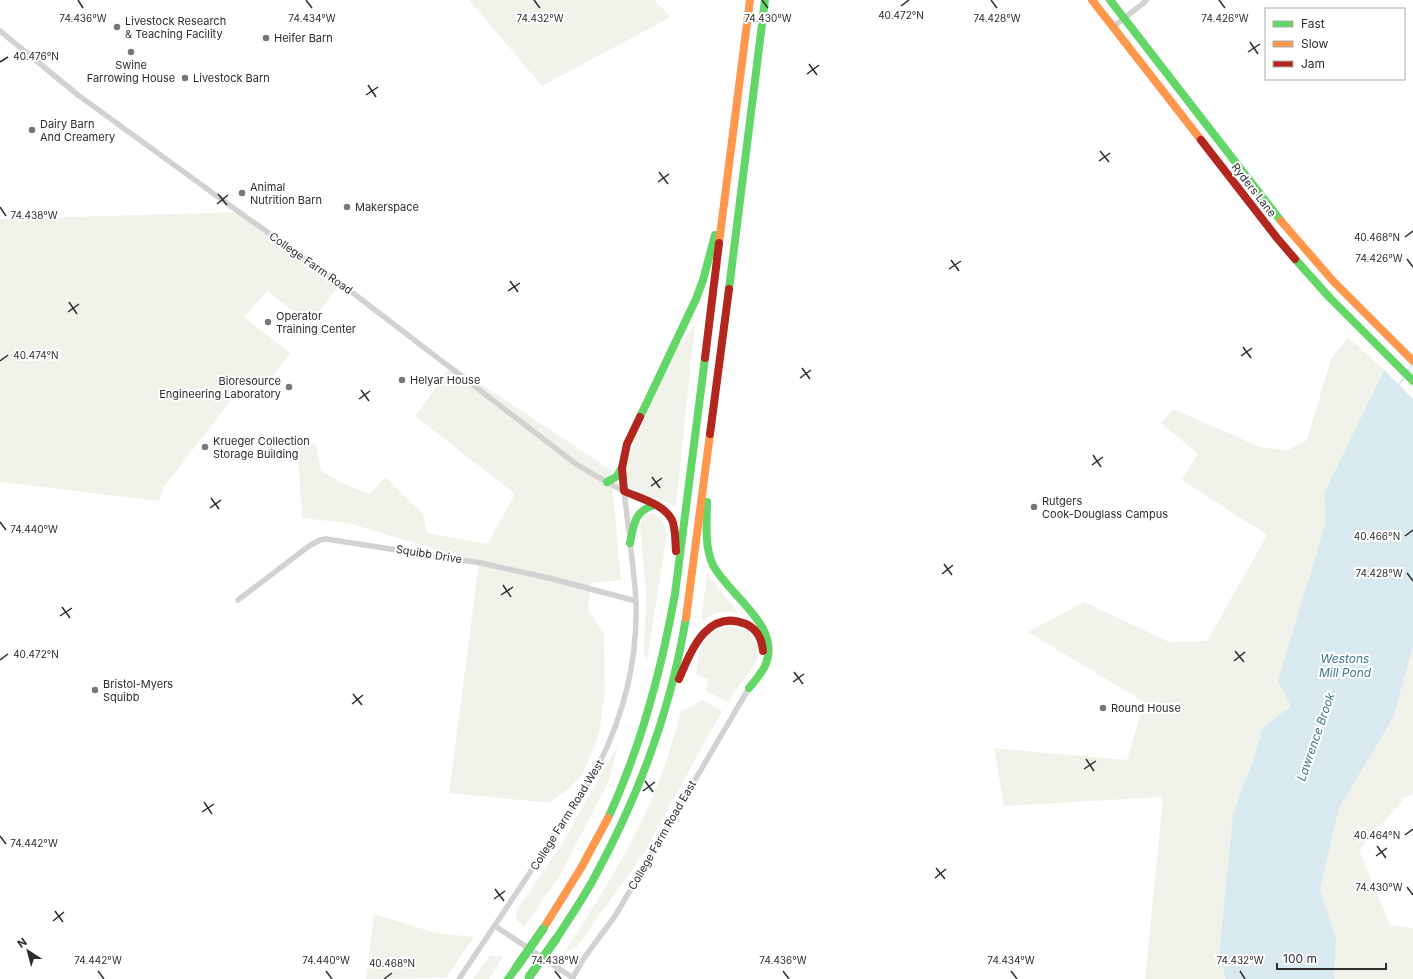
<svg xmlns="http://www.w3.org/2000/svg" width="1413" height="979" font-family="Inter,sans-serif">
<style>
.green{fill:#f1f3eb}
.water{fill:#d8e9f0}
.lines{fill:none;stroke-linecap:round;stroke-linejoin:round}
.stream{stroke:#d8e9f0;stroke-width:2}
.street{stroke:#d2d2d2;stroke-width:5.5}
.fast{stroke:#63d668;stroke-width:8}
.slow{stroke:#ff974d;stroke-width:8}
.jam{stroke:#b3261e;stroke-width:8}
.fast-bridge{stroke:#63d668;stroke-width:9}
.ticks{fill:none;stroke:#2d2d2d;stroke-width:1.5}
.poi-dot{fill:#767676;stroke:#fff;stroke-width:1.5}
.labels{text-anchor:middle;stroke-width:4;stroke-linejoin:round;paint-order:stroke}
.poi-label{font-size:11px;fill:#2d2d2d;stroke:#fff;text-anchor:start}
.street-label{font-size:11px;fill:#2d2d2d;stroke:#fff}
.water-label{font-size:12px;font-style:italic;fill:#3d778d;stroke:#fff}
.ticks-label{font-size:10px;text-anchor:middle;fill:#2d2d2d;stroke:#fff;stroke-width:4;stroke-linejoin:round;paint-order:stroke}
</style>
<rect width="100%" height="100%" fill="#fff"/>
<path class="green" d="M 469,0 L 654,0 L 671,17 L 542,86 Z
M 242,212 L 342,281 L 310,324 L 267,291 L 244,317 L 290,353 L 263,389 L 248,378 L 164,487 L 159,501 L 0,482 L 0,219 Z
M 695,324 L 676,506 L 630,488 L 626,468 L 636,438 L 674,353 Z
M 1348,337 L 1384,370 L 1324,493 L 1325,525 L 1291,706 L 1263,727 L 1252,763 L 1219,955 L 1226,979 L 1145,979 L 1163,797 L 1004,806 L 994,748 L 1127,760 L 1144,702 L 1028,632 L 1084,602 L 1169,642 L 1207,641 L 1267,535 L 1182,480 L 1198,454 L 1161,423 L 1173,409 L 1260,447 L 1288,450 L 1307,440 L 1331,359 Z
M 452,365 L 611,470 L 621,580 L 591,583 L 588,609 L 604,635 L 605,691 L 600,728 L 596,743 L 582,775 L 568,789 L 550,803 L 449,793 L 479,562 L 348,523 L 302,518 L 297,442 L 316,444 L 321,471 L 346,485 L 370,494 L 385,477 L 423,514 L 427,533 L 487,544 L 515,494 L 415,416 Z
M 652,513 L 661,518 L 667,534 L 647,661 L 644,653 L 646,591 L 640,528 L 643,516 Z
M 707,573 L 738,613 C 721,610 715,612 701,622 Z
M 729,626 L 748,631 L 758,645 L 757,661 L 728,702 L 706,691 L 708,679 L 696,674 L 700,646 L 712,632 Z
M 1413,647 L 1413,793 L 1405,798 L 1359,850 L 1390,925 L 1413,928 L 1413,979 L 1334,979 L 1336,939 L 1320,890 L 1339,808 L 1393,718 Z
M 703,700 L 722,711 L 644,853 L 576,948 L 564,953 C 600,896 638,839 661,776 C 669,755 675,733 681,711 Z
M 618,745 L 608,783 L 559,877 L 524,927 L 516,919 L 518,908 L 561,845 Z
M 374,914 L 436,933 L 474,937 L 446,978 L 366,979 Z
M 490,955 L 503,957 L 489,979 L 473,979 Z"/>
<path class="water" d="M 1384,370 L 1413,399 L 1413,647 L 1393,718 L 1339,808 L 1320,890 L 1336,939 L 1334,979 L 1226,979 L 1219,955 L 1233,814 L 1252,763 L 1263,727 L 1291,706 L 1278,681 L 1325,525 L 1324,493 Z"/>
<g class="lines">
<path class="stream" d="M 1407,372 L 1412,364
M 1397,387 L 1405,376"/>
<path class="street" d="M 1113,27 L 1146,1
M 0,31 L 78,95 L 243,215 L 336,280 L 576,464 L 596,476 L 624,491 L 629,532
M 238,600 L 309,546 L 320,540 L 326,539 L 481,563 L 553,579 L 636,601
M 495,926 L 573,978
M 459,979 L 583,793 C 618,735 638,670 636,602 C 635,581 632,561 630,541
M 572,979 L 584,958 L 615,916 L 749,688"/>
<path class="fast" d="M 1110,0 L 1281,221
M 1295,259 L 1330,298 L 1413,381
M 729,289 L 765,0
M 640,417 L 696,299 L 703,280 L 715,235
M 607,482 L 616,477 L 622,468
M 707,502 C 707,523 704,546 713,565 C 729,596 783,626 765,666 C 761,674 755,681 749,688
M 630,543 C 634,524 634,511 655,505
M 608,818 C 641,747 661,672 675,594 L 705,358
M 556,939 C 569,919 582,900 593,880 C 638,798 671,710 686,618
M 508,979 L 516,968"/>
<path class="slow" d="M 1092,0 L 1201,140
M 1281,221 L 1333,281 L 1413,361
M 719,243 L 750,0
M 686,618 L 710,434
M 543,929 L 581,868 L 608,818"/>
<path class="jam" d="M 1201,140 L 1277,238 L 1295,259
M 705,358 L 719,243
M 640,417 L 627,444 L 622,468 L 624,491 C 639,498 664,504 672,520 C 676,529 675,541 676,551
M 710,434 L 729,289
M 679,679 C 691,651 707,608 746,624 C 757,629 762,640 763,651"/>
<path class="fast-bridge" d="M 516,968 L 543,929
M 529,977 L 556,939"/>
</g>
<path class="ticks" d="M 78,0 L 83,8M 306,0 L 312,8M 534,0 L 540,8M 762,0 L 768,8M 991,0 L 997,8M 1219,0 L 1225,8M 901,6 L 909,0M 1250,42 L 1258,54M 1248,52 L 1260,44M 0,62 L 8,57M 809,64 L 817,75M 807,74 L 819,65M 368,85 L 376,97M 366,95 L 378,87M 1100,151 L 1109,162M 1099,161 L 1110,153M 659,172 L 668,184M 658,182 L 669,174M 218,194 L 227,205M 217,204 L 228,195M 0,207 L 6,216M 1405,237 L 1413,231M 1407,259 L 1413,267M 951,260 L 959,271M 949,269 L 961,261M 510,281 L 518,292M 508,291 L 520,283M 69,302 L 77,314M 68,312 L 79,304M 1243,347 L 1251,358M 1241,356 L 1252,348M 0,361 L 8,355M 802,368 L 810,379M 800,378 L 811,370M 361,390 L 369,401M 359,399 L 370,391M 1093,455 L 1101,467M 1092,465 L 1103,457M 652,477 L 660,488M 651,486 L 662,478M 211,498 L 219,509M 210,508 L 221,500M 0,522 L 6,530M 1405,536 L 1413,530M 944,564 L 952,575M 1407,573 L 1413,581M 942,574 L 953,565M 503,585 L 511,597M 501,595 L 513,587M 62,607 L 70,618M 60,616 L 72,608M 1235,651 L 1244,662M 0,660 L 8,654M 1234,661 L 1245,652M 794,672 L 803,684M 793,682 L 804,674M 353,694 L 362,705M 352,704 L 363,695M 1086,759 L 1094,771M 1084,769 L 1096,761M 645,781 L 653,792M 643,791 L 655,782M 204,802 L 212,814M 202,812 L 214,804M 1405,835 L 1413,829M 0,836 L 6,844M 1377,846 L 1386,858M 1376,856 L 1387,848M 936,868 L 945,879M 935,878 L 946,869M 1407,887 L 1413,895M 495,889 L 504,901M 494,899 L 505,891M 55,911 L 63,922M 53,921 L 64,912M 98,971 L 104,979M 326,971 L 332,979M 555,971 L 561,979M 783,971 L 789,979M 1011,971 L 1017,979M 1240,971 L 1245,979M 384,979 L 392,973"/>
<g class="poi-dot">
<circle cx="117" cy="27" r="4"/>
<circle cx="266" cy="38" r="4"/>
<circle cx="131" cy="52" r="4"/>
<circle cx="185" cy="78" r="4"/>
<circle cx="32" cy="130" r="4"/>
<circle cx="242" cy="193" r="4"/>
<circle cx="347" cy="207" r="4"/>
<circle cx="268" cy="322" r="4"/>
<circle cx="402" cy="380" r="4"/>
<circle cx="289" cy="387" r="4"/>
<circle cx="205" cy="447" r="4"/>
<circle cx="1034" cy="507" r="4"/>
<circle cx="95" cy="690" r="4"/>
<circle cx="1103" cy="708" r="4"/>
</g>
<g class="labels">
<g class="poi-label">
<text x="125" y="25">Livestock Research<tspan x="125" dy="13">&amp; Teaching Facility</tspan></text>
<text x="274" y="42">Heifer Barn</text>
<text x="131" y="69" text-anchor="middle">Swine<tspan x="131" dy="13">Farrowing House</tspan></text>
<text x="193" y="82">Livestock Barn</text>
<text x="40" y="128">Dairy Barn<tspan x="40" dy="13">And Creamery</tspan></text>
<text x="250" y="191">Animal<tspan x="250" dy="13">Nutrition Barn</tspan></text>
<text x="355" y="211">Makerspace</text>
<text x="276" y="320">Operator<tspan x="276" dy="13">Training Center</tspan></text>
<text x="410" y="384">Helyar House</text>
<text x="281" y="385" text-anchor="end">Bioresource<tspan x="281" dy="13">Engineering Laboratory</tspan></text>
<text x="213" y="445">Krueger Collection<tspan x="213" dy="13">Storage Building</tspan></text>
<text x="1042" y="505">Rutgers<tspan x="1042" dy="13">Cook-Douglass Campus</tspan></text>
<text x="103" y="688">Bristol-Myers<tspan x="103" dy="13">Squibb</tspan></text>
<text x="1111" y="712">Round House</text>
</g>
<g class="street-label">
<text transform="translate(1254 190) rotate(52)" y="4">Ryders Lane</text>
<text transform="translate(311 263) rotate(35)" y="4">College Farm Road</text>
<text transform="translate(429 554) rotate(9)" y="4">Squibb Drive</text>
<text transform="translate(567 815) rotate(-58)" y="4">College Farm Road West</text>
<text transform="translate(662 835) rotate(-60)" y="4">College Farm Road East</text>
</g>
<g class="water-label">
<text x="1345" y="663">Westons<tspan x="1345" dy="14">Mill Pond</tspan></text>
<text transform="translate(1316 737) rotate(-71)" y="4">Lawrence Brook</text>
</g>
</g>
<g class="ticks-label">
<text x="901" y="19">40.472°N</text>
<text x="83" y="22">74.436°W</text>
<text x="312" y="22">74.434°W</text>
<text x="540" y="22">74.432°W</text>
<text x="768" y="22">74.430°W</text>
<text x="997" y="22">74.428°W</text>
<text x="1225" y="22">74.426°W</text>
<text x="36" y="60">40.476°N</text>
<text x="34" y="219">74.438°W</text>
<text x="1377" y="241">40.468°N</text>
<text x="1379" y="262">74.426°W</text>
<text x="36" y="359">40.474°N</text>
<text x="34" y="533">74.440°W</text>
<text x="1377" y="540">40.466°N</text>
<text x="1379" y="577">74.428°W</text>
<text x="36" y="658">40.472°N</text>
<text x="1377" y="839">40.464°N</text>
<text x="34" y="847">74.442°W</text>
<text x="1379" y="891">74.430°W</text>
<text x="98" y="964">74.442°W</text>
<text x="326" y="964">74.440°W</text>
<text x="555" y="964">74.438°W</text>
<text x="783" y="964">74.436°W</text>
<text x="1011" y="964">74.434°W</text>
<text x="1240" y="964">74.432°W</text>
<text x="392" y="967">40.468°N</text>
</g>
<rect x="1265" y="8" width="140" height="72" fill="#ffffff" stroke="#ababab"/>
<rect x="1273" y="21" width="20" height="6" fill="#63d668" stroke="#ababab"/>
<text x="1301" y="28" font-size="12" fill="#2d2d2d">Fast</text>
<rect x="1273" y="41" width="20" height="6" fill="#ff974d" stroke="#ababab"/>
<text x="1301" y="48" font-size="12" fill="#2d2d2d">Slow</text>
<rect x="1273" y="61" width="20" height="6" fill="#b3261e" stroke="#ababab"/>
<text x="1301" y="68" font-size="12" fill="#2d2d2d">Jam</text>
<g transform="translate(28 951) rotate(324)" stroke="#ffffff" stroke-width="3" paint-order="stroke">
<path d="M0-3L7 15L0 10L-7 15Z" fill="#2d2d2d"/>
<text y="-6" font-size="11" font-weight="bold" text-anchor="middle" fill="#2d2d2d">N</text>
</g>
<path d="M1277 963v6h109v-6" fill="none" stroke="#2d2d2d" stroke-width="2"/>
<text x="1283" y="963" font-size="12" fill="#2d2d2d" stroke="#ffffff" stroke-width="3" paint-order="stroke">100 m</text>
</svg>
